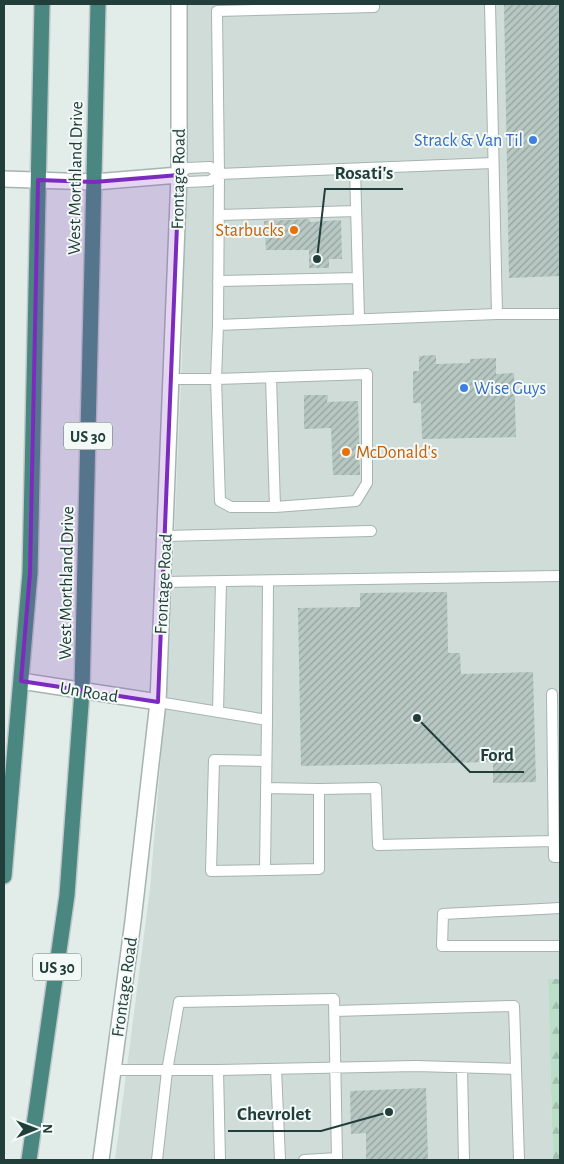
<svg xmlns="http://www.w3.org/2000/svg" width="564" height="1164" font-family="'Alegreya Sans',sans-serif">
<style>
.built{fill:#d0dcd8}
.forest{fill:url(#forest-firs)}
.building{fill:url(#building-hatch)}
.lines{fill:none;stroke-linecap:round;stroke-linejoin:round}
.service-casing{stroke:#a5b4b1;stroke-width:12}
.minor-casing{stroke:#a5b4b1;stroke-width:18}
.trunk-casing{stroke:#c1c9c8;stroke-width:18}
.service{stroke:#fff;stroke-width:10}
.minor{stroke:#fff;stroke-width:15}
.trunk{stroke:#4a8780;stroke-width:15}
.marked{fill:#7b2cbf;fill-opacity:0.2;stroke:#7b2cbf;stroke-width:4;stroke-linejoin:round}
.shop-dot{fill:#3f7fe0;stroke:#f3f9f6;stroke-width:2}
.food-dot{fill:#e8710a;stroke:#f3f9f6;stroke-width:2}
.labels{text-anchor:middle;stroke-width:4;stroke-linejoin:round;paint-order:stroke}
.shield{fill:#f3f9f6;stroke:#617672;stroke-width:1}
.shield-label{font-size:16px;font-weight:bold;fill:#223e3a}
.shop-label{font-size:18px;fill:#366cbe;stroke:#f3f9f6;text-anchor:end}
.street-label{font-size:18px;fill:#223e3a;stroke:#f3f9f6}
.food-label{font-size:18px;fill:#c56008;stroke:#f3f9f6;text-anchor:end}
.leader{fill:none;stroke:#223e3a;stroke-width:2}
.callout-dot{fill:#223e3a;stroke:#f3f9f6;stroke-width:2}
.callout-label{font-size:19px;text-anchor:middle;font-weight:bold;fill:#223e3a;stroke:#f3f9f6;stroke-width:4;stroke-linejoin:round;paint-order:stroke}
</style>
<defs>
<pattern id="forest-firs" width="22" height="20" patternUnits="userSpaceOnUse" patternTransform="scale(1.25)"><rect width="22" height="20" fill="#bbdec8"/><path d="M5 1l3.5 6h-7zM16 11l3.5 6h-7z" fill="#a0c0ad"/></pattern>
<pattern id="building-hatch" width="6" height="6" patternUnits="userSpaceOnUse" patternTransform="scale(1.25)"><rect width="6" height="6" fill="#b7c7c2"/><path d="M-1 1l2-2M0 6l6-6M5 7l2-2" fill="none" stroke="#94a39f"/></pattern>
</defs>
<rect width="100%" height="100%" fill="#e2ece9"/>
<path class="built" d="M 188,4 L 560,4 L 560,979 L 548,979 L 553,1160 L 115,1160 L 150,889 L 169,659 L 182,356 Z"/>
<path class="forest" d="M 548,979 L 560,979 L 560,1160 L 553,1160 Z"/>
<path class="building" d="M 504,4 L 560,4 L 560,276 L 509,278 Z
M 309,219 L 310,222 L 341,220 L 342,259 L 329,259 L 329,268 L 309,268 L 309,250 L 266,250 L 264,221 Z
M 436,355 L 436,364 L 470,363 L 470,359 L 496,358 L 496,374 L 514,373 L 516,437 L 422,439 L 421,403 L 413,403 L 413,371 L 419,371 L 419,356 Z
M 304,395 L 328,395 L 327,402 L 358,401 L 360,475 L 333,475 L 331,428 L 304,429 Z
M 447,592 L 448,653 L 460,653 L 461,674 L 533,672 L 536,782 L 493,783 L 493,762 L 301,766 L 298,608 L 360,607 L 360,593 Z
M 426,1088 L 428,1160 L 366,1160 L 366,1133 L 351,1134 L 350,1091 Z"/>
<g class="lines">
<g class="service-casing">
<path id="service" d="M 490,4 L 497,314 L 560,314
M 355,169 L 359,318
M 219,174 L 210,167 L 187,168 L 179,175 L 187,182 L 210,181 L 219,174 L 493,163
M 219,215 L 356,211
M 218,281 L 358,278
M 218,325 L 219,174 L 217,11 L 374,7 L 374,4
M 271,377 L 275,507 L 231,507 L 220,501 L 216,379 L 367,374 L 367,483 L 356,501 L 275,507
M 172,379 L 216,379 L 218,325 L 497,314
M 165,536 L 371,531
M 163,582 L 560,576
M 552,694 L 554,857 L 560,857
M 158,702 L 267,720 L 268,581
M 218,712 L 221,582
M 266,761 L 214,760 L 211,871 L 319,869 L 319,789 L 376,788 L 378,845 L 553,841
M 266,788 L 319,789
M 265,870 L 267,720
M 560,908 L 443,914 L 442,946 L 560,946
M 334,1011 L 514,1006 L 519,1160
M 276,1069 L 280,1160
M 462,1069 L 464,1160
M 113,1070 L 218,1070 L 220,1160
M 218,1070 L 416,1066 L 516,1069
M 157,1160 L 167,1071 L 179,1002 L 334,999 L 337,1158 L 304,1160"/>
</g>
<g class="minor-casing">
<path id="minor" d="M 4,179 L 94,182 L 179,175
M 21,681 L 158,702
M 101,1160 L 133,921 L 158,702 L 179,175 L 179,4"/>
</g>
<g class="trunk-casing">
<path id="trunk" d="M 4,876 L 30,573 L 42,4
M 29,1160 L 67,895 L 82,691 L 98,4"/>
</g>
<use href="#service" class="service"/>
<use href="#minor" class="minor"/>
<use href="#trunk" class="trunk"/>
</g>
<path class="marked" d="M 179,175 L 158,702 L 21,681 L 30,573 L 38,180 L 94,182 Z"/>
<g class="shop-dot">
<circle cx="533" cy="140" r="5"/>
<circle cx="464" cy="388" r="5"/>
</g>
<g class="food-dot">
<circle cx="294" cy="230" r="5"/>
<circle cx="346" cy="452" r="5"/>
</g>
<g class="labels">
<g class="shield">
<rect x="64" y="422.5" width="48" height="27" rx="4"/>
<rect x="33" y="953.5" width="48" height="27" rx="4"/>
</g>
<g class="shield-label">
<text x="88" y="442">US 30</text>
<text x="57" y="973">US 30</text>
</g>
<g class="shop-label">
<text x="523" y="146">Strack &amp; Van Til</text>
<text x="474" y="394" text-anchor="start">Wise Guys</text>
</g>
<g class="street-label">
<text transform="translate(75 178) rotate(-89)" y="6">West Morthland Drive</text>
<text transform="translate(178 179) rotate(-89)" y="6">Frontage Road</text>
<text transform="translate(66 583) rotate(-89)" y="6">West Morthland Drive</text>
<text transform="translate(163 584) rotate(-87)" y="6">Frontage Road</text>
<text transform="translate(89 692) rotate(9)" y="6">Un Road</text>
<text transform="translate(124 987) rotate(-82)" y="6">Frontage Road</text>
</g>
<g class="food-label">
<text x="284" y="236">Starbucks</text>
<text x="356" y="458" text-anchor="start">McDonald's</text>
</g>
</g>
<path class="leader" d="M317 259L325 189H403M417 718L470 772H524M389 1112L321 1131H228"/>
<g class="callout-dot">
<circle cx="317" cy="259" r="5"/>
<circle cx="417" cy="718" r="5"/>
<circle cx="389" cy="1112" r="5"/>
</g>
<g class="callout-label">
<text x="364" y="179">Rosati's</text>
<text x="497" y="761">Ford</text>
<text x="274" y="1120">Chevrolet</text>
</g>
<rect width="564" height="1164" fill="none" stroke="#223e3a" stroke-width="10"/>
<g transform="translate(35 1129) rotate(89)" stroke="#f3f9f6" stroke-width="4" paint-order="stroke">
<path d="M0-4L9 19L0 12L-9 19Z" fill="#223e3a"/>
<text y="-8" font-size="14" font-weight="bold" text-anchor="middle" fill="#223e3a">N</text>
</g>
</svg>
